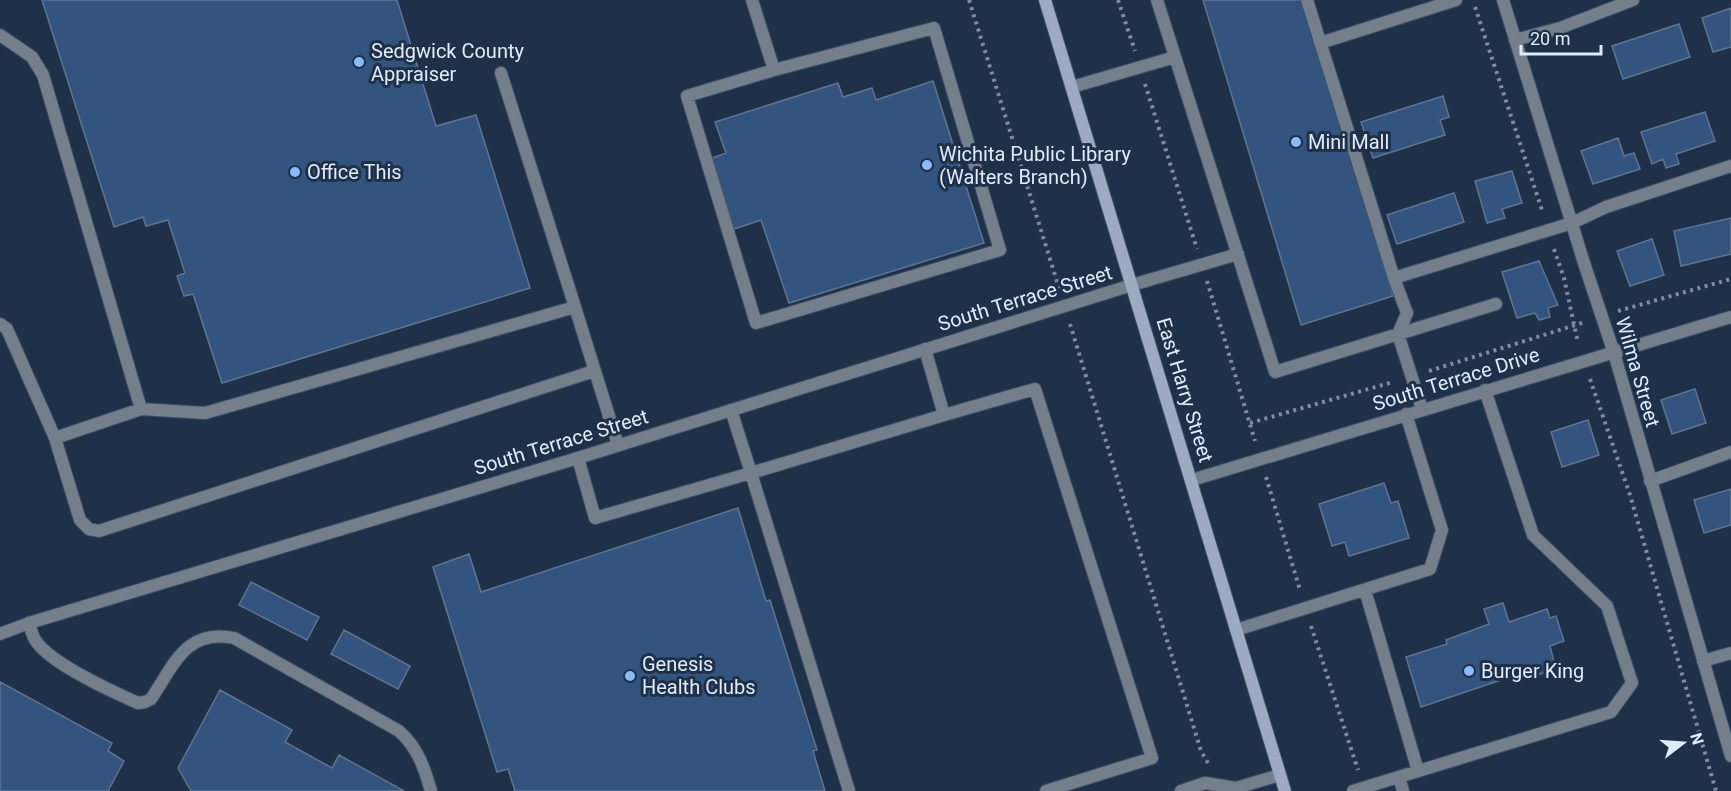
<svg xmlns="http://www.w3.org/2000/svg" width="1731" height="791" font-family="Roboto,sans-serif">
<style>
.building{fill:#33547f;stroke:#607490;stroke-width:1.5}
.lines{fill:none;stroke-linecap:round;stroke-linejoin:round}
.lane-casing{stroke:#3e4f65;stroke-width:14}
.street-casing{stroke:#3e4f65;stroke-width:14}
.secondary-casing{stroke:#3e4f65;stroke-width:14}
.path{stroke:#7d8ca0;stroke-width:4;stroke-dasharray:3 4.5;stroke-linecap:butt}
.lane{stroke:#757e8b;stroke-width:12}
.street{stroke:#757e8b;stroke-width:12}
.secondary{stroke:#9cabbf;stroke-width:12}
.poi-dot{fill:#89bafc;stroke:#1f3149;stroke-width:2}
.labels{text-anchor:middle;stroke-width:6;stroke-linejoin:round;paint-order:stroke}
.poi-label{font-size:20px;fill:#e0ebfb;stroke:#1f3149;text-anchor:start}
.street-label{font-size:20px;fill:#e0ebfb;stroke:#1f3149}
</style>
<rect width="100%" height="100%" fill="#1f3149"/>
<path class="building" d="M 42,0 L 397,0 L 436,126 L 476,115 L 530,288 L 222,383 L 193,294 L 184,296 L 177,276 L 185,273 L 168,220 L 146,226 L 143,217 L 114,227 Z
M 1203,0 L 1302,0 L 1393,296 L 1301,325 Z
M 1731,8 L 1731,47 L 1713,52 L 1702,18 Z
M 1679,24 L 1690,57 L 1623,79 L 1612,46 Z
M 933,81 L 984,243 L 789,303 L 761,220 L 734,229 L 712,158 L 726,153 L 715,122 L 838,83 L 843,97 L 872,88 L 876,100 Z
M 1443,96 L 1449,117 L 1440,120 L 1445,135 L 1373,158 L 1361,122 Z
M 1705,112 L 1715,141 L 1676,154 L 1679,164 L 1666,168 L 1663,159 L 1652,164 L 1641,132 Z
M 1618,138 L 1624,156 L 1634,153 L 1640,169 L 1593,184 L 1581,151 Z
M 1512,171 L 1522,203 L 1502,209 L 1505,218 L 1487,223 L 1475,181 Z
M 1454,193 L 1464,222 L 1397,244 L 1387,215 Z
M 1731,218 L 1731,254 L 1681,266 L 1674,231 Z
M 1652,239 L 1664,275 L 1630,286 L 1617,251 Z
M 1539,261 L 1558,305 L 1548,308 L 1550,317 L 1539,320 L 1535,313 L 1517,318 L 1502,272 Z
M 1695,389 L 1706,423 L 1672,434 L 1661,400 Z
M 1588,420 L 1599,455 L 1562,467 L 1551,432 Z
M 1384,483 L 1391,503 L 1398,501 L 1409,538 L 1349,556 L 1345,542 L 1332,546 L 1319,504 Z
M 1731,489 L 1731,525 L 1704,533 L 1694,500 Z
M 738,508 L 766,601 L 770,600 L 817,750 L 813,751 L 825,791 L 515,791 L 508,769 L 497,772 L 433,567 L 469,554 L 481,592 Z
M 251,582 L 319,617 L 307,640 L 239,605 Z
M 1503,603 L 1509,622 L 1547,609 L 1550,618 L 1556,616 L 1564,641 L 1550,646 L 1556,669 L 1518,681 L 1516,675 L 1421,707 L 1406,657 L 1447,644 L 1446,640 L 1489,624 L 1484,609 Z
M 344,630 L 410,666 L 398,689 L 331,654 Z
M 0,682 L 112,743 L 108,751 L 124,761 L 108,791 L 0,791 Z
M 220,690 L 292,730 L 285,742 L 332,768 L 339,755 L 404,791 L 191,791 L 178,768 Z"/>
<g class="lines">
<g class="lane-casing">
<path id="lane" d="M 752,0 L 774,70
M 1157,0 L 1275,372 L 1496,304
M 1307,0 L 1394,278
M 934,28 L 1000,250 L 756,323 L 687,96 L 774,70 Z
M 0,35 L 32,57 L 43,75 L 141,409
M 1515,40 L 1560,28 L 1633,0
M 1320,43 L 1456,0
M 1072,87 L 1175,57
M 1132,285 L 1238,254
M 575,307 L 618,445
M 0,324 L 7,329 L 55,438 L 80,520 L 89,529 L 99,531 L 594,371
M 1422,409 L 1398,334 L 1407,313 L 1394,278 L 1572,223 L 1606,207 L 1731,166
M 731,410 L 751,473 L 944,415 L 925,349
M 944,415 L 1035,389 L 1152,758 L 1046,791
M 55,438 L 141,409 L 205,413 L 575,307 L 501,73
M 578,458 L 595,518 L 751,473 L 849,791
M 1650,481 L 1731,452
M 1365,590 L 1418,771
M 29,623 C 31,629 32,636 36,641 C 50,663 113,692 138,703 L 145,702 L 151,699 C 174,665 186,628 234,638 L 399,731 C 418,748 424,767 431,791
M 1236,630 L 1430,569 L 1442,530 L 1406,414
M 1703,661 L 1731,653
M 1399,777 L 1403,791
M 1353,791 L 1611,712 L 1632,683 L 1607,606 L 1533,535 L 1485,390"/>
</g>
<g class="street-casing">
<path id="street" d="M 1503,0 L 1584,263 L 1614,353 L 1731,756
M 1192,480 L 1731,317
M 0,634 L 29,623 L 578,458 L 1132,285
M 1181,791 L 1205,783 L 1236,788 L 1280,775"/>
</g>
<g class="secondary-casing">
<path id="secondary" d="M 1045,0 L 1285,791"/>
</g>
<path class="path" d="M 969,0 L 1059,288
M 1118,0 L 1135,51
M 1475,7 L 1543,213
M 1145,84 L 1197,249
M 1554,249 L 1564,278 L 1578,343
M 1207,281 L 1255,441
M 1618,311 L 1731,279
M 1070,324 L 1201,751 L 1208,763
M 1429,371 L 1585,322
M 1590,379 L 1630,495 L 1716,791
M 1250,423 L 1393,382
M 1266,477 L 1300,590
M 1311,626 L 1358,770"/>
<use href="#lane" class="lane"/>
<use href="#street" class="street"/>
<use href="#secondary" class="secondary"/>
</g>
<g class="poi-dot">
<circle cx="359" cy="62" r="6"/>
<circle cx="1296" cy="142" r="6"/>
<circle cx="927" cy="165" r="6"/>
<circle cx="295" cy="172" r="6"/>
<circle cx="1469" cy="671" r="6"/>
<circle cx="630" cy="676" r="6"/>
</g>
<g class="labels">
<g class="poi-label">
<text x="371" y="58">Sedgwick County<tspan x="371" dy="23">Appraiser</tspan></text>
<text x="1308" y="149">Mini Mall</text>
<text x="939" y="161">Wichita Public Library<tspan x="939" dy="23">(Walters Branch)</tspan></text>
<text x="307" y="179">Office This</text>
<text x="642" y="671">Genesis<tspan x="642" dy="23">Health Clubs</tspan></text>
<text x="1481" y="678">Burger King</text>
</g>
<g class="street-label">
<text transform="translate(1025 298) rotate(-17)" y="7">South Terrace Street</text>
<text transform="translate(1638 372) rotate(74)" y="7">Wilma Street</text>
<text transform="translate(1456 379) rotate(-17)" y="7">South Terrace Drive</text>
<text transform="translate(1185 390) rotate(73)" y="7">East Harry Street</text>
<text transform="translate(561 442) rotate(-17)" y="7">South Terrace Street</text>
</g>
</g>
<g transform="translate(1683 743) rotate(73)" stroke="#1f3149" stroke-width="4.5" paint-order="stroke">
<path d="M0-4.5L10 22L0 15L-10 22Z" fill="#e0ebfb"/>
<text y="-9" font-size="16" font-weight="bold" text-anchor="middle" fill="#e0ebfb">N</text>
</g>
<path d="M1521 45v9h80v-9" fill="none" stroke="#e0ebfb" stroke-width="3"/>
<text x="1530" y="45" font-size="18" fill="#e0ebfb" stroke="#1f3149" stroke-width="4.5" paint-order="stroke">20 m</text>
</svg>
